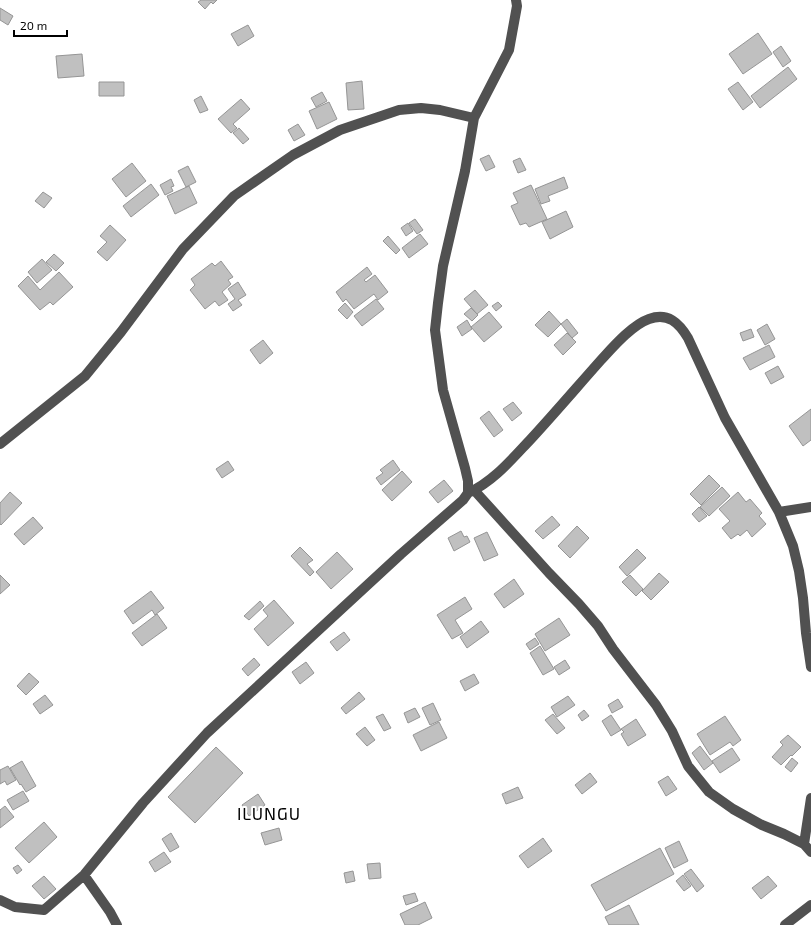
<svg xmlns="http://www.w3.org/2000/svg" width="811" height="925" font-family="'Exo 2',sans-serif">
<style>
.building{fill:#c0c0c0;stroke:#959595}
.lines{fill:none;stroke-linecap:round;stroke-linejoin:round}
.minor{stroke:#515151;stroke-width:10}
.labels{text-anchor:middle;stroke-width:4;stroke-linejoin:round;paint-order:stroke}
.quarter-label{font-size:17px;letter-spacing:1px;fill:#000;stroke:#fff}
</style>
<rect width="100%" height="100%" fill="#fff"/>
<path class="building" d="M 201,0 L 217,0 L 213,4 L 211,2 L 205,9 L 198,2 Z
M 0,8 L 13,16 L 8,25 L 0,20 Z
M 248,25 L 254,36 L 238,46 L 231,34 Z
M 758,33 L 772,54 L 743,74 L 729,54 Z
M 781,46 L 791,61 L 783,67 L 773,52 Z
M 82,54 L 84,76 L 58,78 L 56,56 Z
M 788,67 L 797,79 L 760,108 L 751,96 Z
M 362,81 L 364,109 L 348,110 L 346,83 Z
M 99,82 L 124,82 L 124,96 L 99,96 Z
M 738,82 L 753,102 L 743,110 L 728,89 Z
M 322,92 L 327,101 L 316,107 L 311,98 Z
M 201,96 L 208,110 L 200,113 L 194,100 Z
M 241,99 L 250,109 L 233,124 L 237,128 L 231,133 L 218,119 Z
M 329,102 L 337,119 L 317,129 L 309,111 Z
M 298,124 L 305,135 L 294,141 L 288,130 Z
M 239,128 L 249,139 L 243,144 L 233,133 Z
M 489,155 L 495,167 L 486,171 L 480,159 Z
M 520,158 L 526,170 L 518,173 L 513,161 Z
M 132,163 L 146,181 L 126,197 L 112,179 Z
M 188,166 L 196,182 L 186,187 L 178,171 Z
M 564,177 L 568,188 L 548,196 L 550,201 L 541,204 L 535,189 Z
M 171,179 L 174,186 L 171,187 L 173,191 L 165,195 L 160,185 Z
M 151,184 L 159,195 L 131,217 L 123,206 Z
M 531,185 L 547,219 L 529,227 L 526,223 L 520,225 L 511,206 L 518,203 L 513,193 Z
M 189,186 L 197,203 L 175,214 L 167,196 Z
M 43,192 L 52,198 L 44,208 L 35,201 Z
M 566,211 L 573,227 L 550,239 L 542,222 Z
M 415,219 L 423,230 L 417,234 L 409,223 Z
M 408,223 L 413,231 L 406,236 L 401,228 Z
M 110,225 L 126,240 L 107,261 L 97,252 L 107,242 L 100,236 Z
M 420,234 L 428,244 L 409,258 L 402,248 Z
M 388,236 L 400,250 L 396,254 L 383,241 Z
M 54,254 L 64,263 L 56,271 L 46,262 Z
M 42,259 L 52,270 L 37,283 L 28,272 Z
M 221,261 L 233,277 L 228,280 L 231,284 L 222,292 L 228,300 L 219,306 L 215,301 L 205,309 L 190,290 L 195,285 L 191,279 L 212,263 L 215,266 Z
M 367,267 L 372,274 L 364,280 L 366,282 L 375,275 L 388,292 L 378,300 L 374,294 L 354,309 L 346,299 L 343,302 L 336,292 Z
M 59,272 L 73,287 L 53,305 L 50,302 L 40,310 L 18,286 L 28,276 L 40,290 Z
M 238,282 L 246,295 L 238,300 L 242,305 L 233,311 L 228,304 L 235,299 L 228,289 Z
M 475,290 L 488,305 L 477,314 L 464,299 Z
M 376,299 L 384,309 L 362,326 L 354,316 Z
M 498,302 L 502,306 L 496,311 L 492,306 Z
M 345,303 L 353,312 L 347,319 L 338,310 Z
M 471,308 L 478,315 L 472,321 L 464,314 Z
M 549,311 L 561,324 L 548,337 L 535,325 Z
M 489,312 L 502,327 L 484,342 L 471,327 Z
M 567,319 L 578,333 L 572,338 L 561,324 Z
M 467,320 L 472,329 L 462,336 L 457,327 Z
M 767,324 L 775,339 L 765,345 L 757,330 Z
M 751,329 L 754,337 L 743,341 L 740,333 Z
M 567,333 L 576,342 L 563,355 L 554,345 Z
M 263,340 L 273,353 L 260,364 L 250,350 Z
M 769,345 L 775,357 L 750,370 L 743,358 Z
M 778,366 L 784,377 L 771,384 L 765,373 Z
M 513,402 L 522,413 L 512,421 L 503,409 Z
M 811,409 L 811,440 L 803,446 L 789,426 Z
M 489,411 L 503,430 L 494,437 L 480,418 Z
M 393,460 L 400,470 L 381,485 L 376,478 L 383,473 L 380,470 Z
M 228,461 L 234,470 L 222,478 L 216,469 Z
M 402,471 L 412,482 L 392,501 L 382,490 Z
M 709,475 L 720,486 L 701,505 L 690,494 Z
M 444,480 L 453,491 L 438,503 L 429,492 Z
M 722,487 L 730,496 L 709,516 L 700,507 Z
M 10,492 L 22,503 L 1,525 L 0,524 L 0,503 Z
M 738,492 L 746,502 L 750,499 L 762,513 L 759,516 L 766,524 L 752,537 L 747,530 L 740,536 L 738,534 L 731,539 L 722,528 L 730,521 L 719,509 Z
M 699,507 L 707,516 L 699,522 L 692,514 Z
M 552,516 L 560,525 L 543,539 L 535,531 Z
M 33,517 L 43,528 L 24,545 L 14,534 Z
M 577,526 L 589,538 L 570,558 L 558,546 Z
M 461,531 L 464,537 L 467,536 L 470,542 L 454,551 L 448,538 Z
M 487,532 L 498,555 L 484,561 L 474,538 Z
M 300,547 L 313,560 L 307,564 L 314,572 L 310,576 L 291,556 Z
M 637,549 L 646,558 L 627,576 L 619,567 Z
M 337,552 L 353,569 L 331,589 L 316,572 Z
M 659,573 L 669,582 L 651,600 L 642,591 Z
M 0,575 L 10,585 L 0,594 Z
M 630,575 L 643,589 L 636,596 L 622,582 Z
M 514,579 L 524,594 L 504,608 L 494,594 Z
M 151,591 L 164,608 L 155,615 L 152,610 L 133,624 L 124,611 Z
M 465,597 L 472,609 L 455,620 L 463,633 L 452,639 L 437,615 Z
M 274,600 L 294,623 L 268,646 L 254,629 L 268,616 L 263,610 Z
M 260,601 L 264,606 L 249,620 L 244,616 Z
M 157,614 L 167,628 L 142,646 L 132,633 Z
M 559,618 L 570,635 L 545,651 L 535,634 Z
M 481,621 L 489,632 L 467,648 L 460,637 Z
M 344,632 L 350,640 L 337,651 L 330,642 Z
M 535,638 L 539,644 L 530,650 L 526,644 Z
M 540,646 L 554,669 L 543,675 L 530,653 Z
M 254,658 L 260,665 L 248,676 L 242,669 Z
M 565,660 L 570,668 L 559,675 L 554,667 Z
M 306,662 L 314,673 L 300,684 L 292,672 Z
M 29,673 L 39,682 L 26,695 L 17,686 Z
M 474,674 L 479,683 L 465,691 L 460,681 Z
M 359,692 L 365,699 L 346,714 L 341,708 Z
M 45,695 L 53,705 L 40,714 L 33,704 Z
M 568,696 L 575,705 L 557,717 L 551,707 Z
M 618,699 L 623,707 L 612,713 L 608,705 Z
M 433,703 L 441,720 L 430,725 L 422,708 Z
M 415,708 L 420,717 L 408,723 L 404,713 Z
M 584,710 L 589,716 L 582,721 L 578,715 Z
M 383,714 L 391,728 L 384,731 L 376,717 Z
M 553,714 L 565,728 L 557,734 L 545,720 Z
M 611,715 L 621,730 L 611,736 L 602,721 Z
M 725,716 L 741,740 L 733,746 L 730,742 L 710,755 L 697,734 Z
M 636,719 L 646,735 L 628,746 L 621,734 L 624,732 L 621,729 Z
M 439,722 L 447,738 L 421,751 L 413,735 Z
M 365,727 L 375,740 L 367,746 L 356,734 Z
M 788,735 L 801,747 L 792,756 L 791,755 L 781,765 L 772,757 L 783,745 L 780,742 Z
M 700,746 L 713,763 L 704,770 L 692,753 Z
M 216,747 L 243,773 L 195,823 L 168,797 Z
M 732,748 L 740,760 L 720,773 L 712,761 Z
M 792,758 L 798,763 L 791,772 L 785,767 Z
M 22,761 L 36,786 L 26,792 L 21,784 L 20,785 L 10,768 Z
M 8,766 L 16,780 L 7,785 L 5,781 L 0,784 L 0,770 Z
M 590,773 L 597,782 L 582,794 L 575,785 Z
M 668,776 L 677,789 L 666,796 L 658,782 Z
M 518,787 L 523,798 L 506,804 L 502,794 Z
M 23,791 L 29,801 L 13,810 L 7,800 Z
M 258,794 L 265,805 L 249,816 L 242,805 Z
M 5,806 L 14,817 L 0,828 L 0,810 Z
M 44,822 L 57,837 L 29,863 L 15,848 Z
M 279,828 L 282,840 L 265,845 L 261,833 Z
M 171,833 L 179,847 L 170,852 L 162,839 Z
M 543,838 L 552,851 L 528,868 L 519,856 Z
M 679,841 L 688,861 L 674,868 L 665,848 Z
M 660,848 L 674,874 L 606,911 L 591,885 Z
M 164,852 L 171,862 L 155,872 L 149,862 Z
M 380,863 L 381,878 L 369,879 L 367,864 Z
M 18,865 L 22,870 L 17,874 L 13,868 Z
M 691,869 L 704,886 L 697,892 L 684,874 Z
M 353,871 L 355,881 L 346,883 L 344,873 Z
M 683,875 L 691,886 L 684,891 L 676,881 Z
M 44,876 L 56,889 L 44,899 L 32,886 Z
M 768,876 L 777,886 L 761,899 L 752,888 Z
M 415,893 L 418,901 L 406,905 L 403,896 Z
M 425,902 L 432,918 L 418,925 L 405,925 L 400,914 Z
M 629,905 L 639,925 L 609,925 L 605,917 Z"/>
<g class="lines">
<path class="minor" d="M 0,444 L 85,376 L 121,332 L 183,249 L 234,196 L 293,155 L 340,130 L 399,110 L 421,108 L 440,110 L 474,118
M 474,490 L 549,573 L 579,604 L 598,626 L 613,649 L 656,705 L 672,731 L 688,766 L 709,792 L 733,809 L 762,825 L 784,834 L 804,844 L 811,852
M 468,493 C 493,482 512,459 530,440 C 554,414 577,387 601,360 C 613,347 632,325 649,319 C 668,312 679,323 688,338 L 725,418 L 779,512 L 793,546 L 799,571 L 803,598 L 806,633 L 811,667
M 779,512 L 811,507
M 804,844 L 811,798
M 84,875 L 110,912 L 117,925
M 0,900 L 15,907 L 44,910 L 84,875 L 143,803 L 207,733 L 401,554 L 463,500 L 468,493 L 468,481 L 465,468 L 443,390 L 435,330 L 438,303 L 443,266 L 465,171 L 474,118 L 509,50 L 517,6 L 516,0
M 785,925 L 811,905"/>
</g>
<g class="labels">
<g class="quarter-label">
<text x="269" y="820">ILUNGU</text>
</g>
</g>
<path d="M14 30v6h53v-6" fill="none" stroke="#000000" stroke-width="2"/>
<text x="20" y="30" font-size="12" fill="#000000" stroke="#ffffff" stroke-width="3" paint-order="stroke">20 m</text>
</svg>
